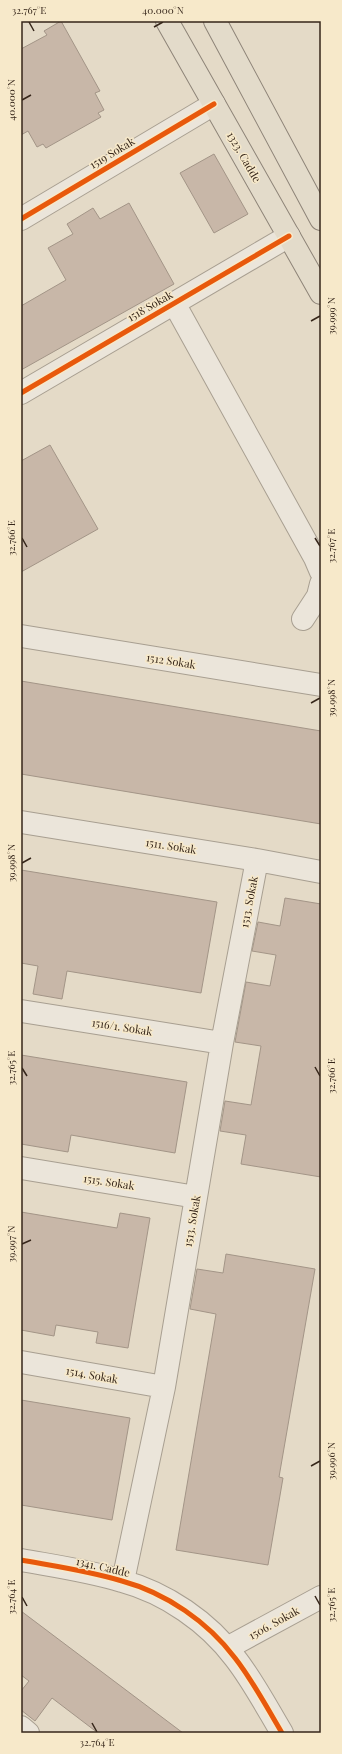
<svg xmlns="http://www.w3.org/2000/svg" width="342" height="1754" font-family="'Playfair Display',serif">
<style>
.building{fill:#c8b7a8;stroke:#a39587}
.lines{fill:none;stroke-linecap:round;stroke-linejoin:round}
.minor-casing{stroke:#a89f91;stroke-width:24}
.major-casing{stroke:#8e8478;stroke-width:24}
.minor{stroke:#ebe5da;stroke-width:22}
.major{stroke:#e3dbca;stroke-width:22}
.cycleway-casing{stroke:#f7e9ca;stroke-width:8}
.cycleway{stroke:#e8590c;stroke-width:5}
.ticks{fill:none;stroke:#36261a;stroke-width:1.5}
.labels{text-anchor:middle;stroke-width:3;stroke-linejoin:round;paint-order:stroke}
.street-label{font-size:11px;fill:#36261a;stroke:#f7e9ca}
.neatline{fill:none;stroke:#36261a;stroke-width:1.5}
.ticks-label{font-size:10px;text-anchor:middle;fill:#36261a}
</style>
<rect width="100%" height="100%" fill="#e4dac7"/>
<path class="building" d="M 61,21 L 100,91 L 95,93 L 104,110 L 98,113 L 101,117 L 46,148 L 43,144 L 37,147 L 28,131 L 21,135 L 21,49 L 47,35 L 44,31 Z
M 214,154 L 248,214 L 214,233 L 180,173 Z
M 129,203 L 174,284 L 21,370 L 21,306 L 66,280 L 48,248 L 73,234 L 67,224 L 93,208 L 100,219 Z
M 50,445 L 98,529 L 21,572 L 21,461 Z
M 21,681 L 321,731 L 321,824 L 21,774 Z
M 21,870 L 217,902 L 201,993 L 67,971 L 62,999 L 33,994 L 38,966 L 21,963 Z
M 285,898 L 321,904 L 321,1177 L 241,1164 L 246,1135 L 220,1131 L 225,1101 L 251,1105 L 261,1046 L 235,1042 L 246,982 L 270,986 L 276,955 L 252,951 L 258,922 L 280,926 Z
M 21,1055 L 187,1082 L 175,1153 L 71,1135 L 68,1152 L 21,1144 Z
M 21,1212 L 117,1228 L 120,1213 L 150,1218 L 128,1348 L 96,1343 L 98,1332 L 56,1325 L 54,1336 L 21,1330 Z
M 226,1254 L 315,1269 L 279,1477 L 283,1478 L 268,1565 L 176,1550 L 216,1314 L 190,1309 L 197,1269 L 223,1273 Z
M 21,1400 L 130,1418 L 112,1520 L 21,1505 Z
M 21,1611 L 183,1733 L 98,1733 L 52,1698 L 35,1721 L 21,1710 L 21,1691 L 29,1681 L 21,1675 Z"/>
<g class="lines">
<g class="minor-casing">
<path id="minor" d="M 21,219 L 214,104
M 174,303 L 315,558 L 321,572
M 21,393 L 289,236
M 303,619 L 318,596 L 321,584
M 21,636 L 321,685
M 21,822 L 257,860 L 321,872
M 21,1011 L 222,1043
M 21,1168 L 196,1197
M 21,1362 L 164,1387
M 21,1560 C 54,1566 90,1571 122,1581 C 166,1593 208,1622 235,1658 C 253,1681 267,1708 282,1733
M 123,1581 L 164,1387 L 222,1043 L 257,860
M 227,1648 L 321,1597
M 21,1727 L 28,1733"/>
</g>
<g class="major-casing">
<path id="major" d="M 167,21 L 321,293
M 215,21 L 321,219"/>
</g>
<use href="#minor" class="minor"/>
<use href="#major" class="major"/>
<g class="cycleway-casing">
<path id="cycleway" d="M 21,219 L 214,104
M 21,393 L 289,236
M 21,1560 C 54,1566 90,1571 122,1581 C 166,1593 208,1622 235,1658 C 253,1681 267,1708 282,1733"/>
</g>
<use href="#cycleway" class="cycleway"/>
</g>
<path class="ticks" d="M 29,22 L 34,31M 154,27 L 163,22M 22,100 L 31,95M 311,321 L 320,316M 22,538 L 27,547M 315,538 L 320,546M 311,703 L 320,698M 22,863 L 31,858M 315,1067 L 320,1076M 22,1068 L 27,1076M 22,1244 L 31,1240M 311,1466 L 320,1461M 315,1596 L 320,1605M 22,1597 L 27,1606M 92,1723 L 97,1732"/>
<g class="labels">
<g class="street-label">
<text transform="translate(112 153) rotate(-31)" y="4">1519 Sokak</text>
<text transform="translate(244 157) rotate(60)" y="4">1323. Cadde</text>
<text transform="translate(150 306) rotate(-30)" y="4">1518 Sokak</text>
<text transform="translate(171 661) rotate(9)" y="4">1512 Sokak</text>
<text transform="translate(171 846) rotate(9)" y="4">1511. Sokak</text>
<text transform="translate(249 902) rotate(-79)" y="4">1513. Sokak</text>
<text transform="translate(122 1027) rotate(9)" y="4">1516/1. Sokak</text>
<text transform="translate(109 1182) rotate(9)" y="4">1515. Sokak</text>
<text transform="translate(192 1221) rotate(-80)" y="4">1513. Sokak</text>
<text transform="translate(92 1375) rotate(10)" y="4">1514. Sokak</text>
<text transform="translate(103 1567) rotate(13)" y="4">1341. Cadde</text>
<text transform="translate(274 1623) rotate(-29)" y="4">1506. Sokak</text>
</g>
</g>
<rect width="342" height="1754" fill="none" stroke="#f7e9ca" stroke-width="44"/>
<rect x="22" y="22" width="298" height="1710" class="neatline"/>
<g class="ticks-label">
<text x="29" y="14">32.767°E</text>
<text x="163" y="14">40.000°N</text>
<text transform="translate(11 100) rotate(-90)" y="4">40.000°N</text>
<text transform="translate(331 316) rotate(-90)" y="4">39.999°N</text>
<text transform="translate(11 538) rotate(-90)" y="4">32.766°E</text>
<text transform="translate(331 546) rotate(-90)" y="4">32.767°E</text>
<text transform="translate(331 698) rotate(-90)" y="4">39.998°N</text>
<text transform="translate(11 863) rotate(-90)" y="4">39.998°N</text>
<text transform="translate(11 1068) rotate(-90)" y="4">32.765°E</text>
<text transform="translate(331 1076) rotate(-90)" y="4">32.766°E</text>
<text transform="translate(11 1244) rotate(-90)" y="4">39.997°N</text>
<text transform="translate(331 1461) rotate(-90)" y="4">39.996°N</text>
<text transform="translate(11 1597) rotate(-90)" y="4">32.764°E</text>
<text transform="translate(331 1605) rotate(-90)" y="4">32.765°E</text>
<text x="97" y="1746">32.764°E</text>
</g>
</svg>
